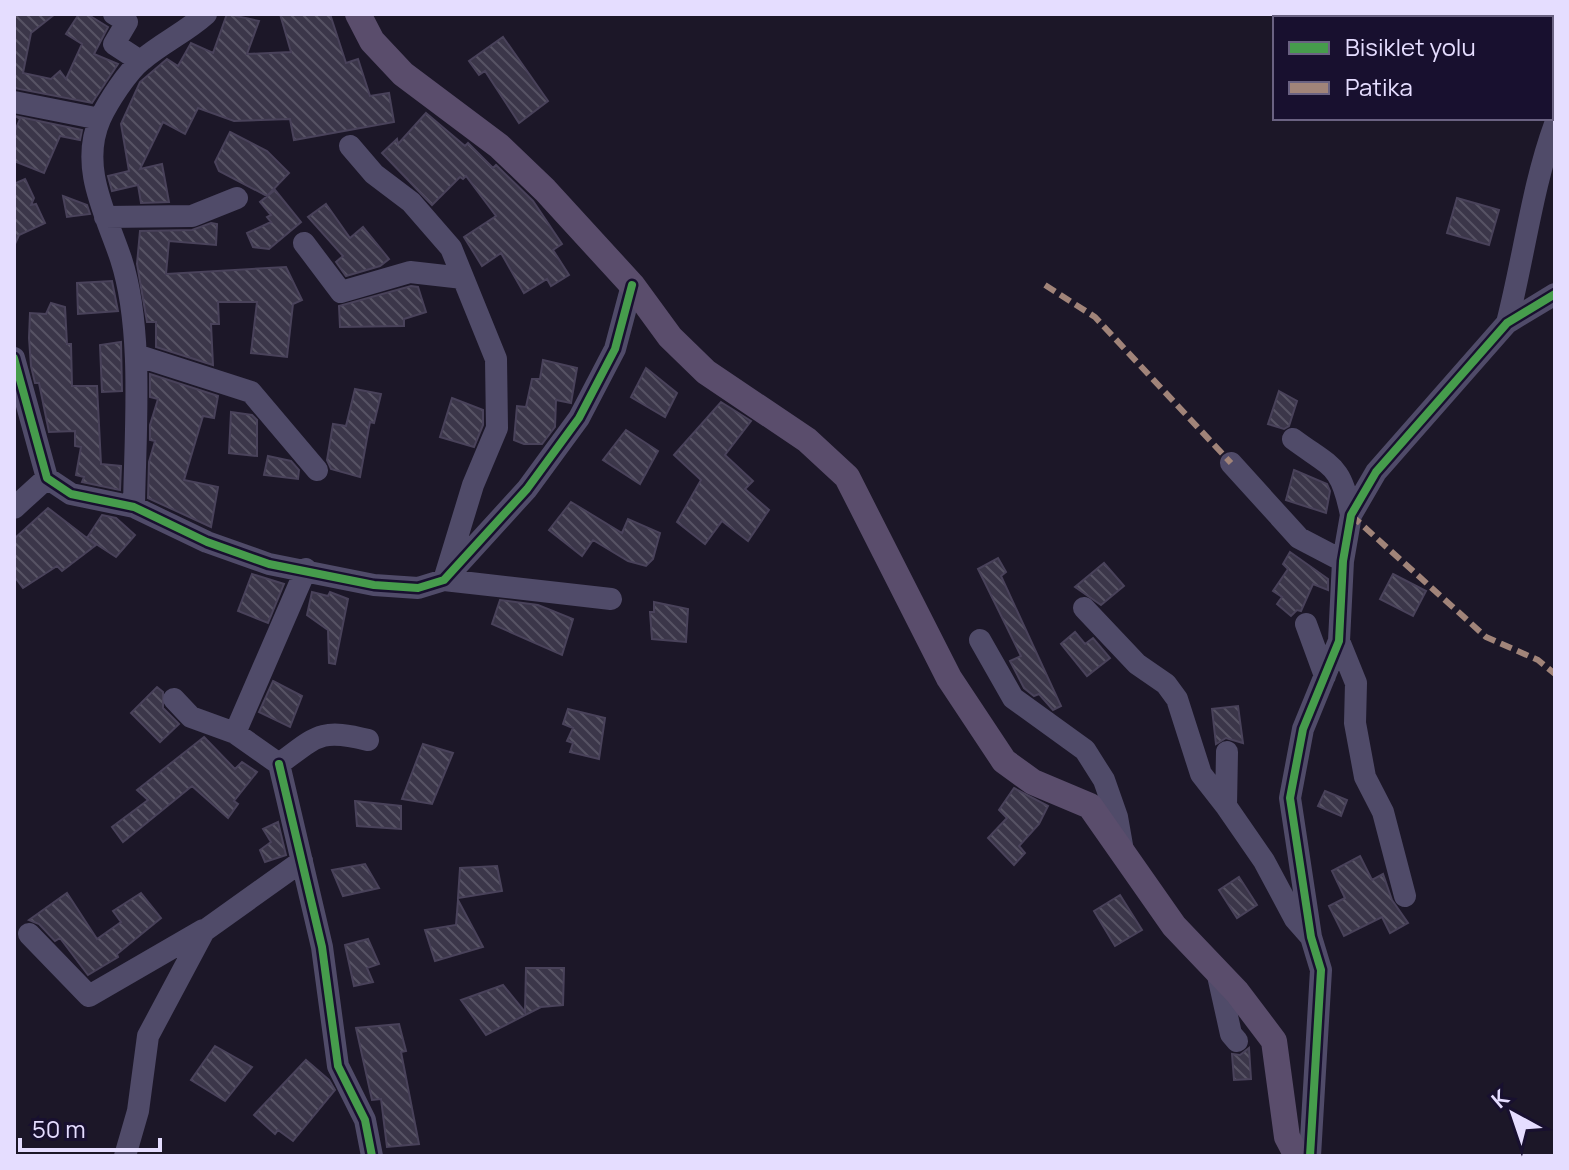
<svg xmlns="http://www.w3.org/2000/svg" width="1569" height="1170" font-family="Manrope,sans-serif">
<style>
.building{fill:url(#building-back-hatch);stroke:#49425a;stroke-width:2}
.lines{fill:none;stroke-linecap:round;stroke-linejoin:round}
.minor{stroke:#504b69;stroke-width:22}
.major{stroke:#5a4d6c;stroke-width:26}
.quiet{stroke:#a18479;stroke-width:6;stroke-dasharray:12 6;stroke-linecap:butt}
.cycleway-casing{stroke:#18102f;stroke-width:13}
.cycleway{stroke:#469c4c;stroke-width:8}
</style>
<defs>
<pattern id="building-back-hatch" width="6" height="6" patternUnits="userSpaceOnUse" patternTransform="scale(2)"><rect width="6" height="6" fill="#3b3649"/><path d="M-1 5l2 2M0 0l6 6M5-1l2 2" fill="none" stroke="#575364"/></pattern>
</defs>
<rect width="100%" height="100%" fill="#1c1728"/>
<path class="building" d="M 14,14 L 55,14 L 31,33 L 23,73 L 51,79 L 60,71 L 66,79 L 82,44 L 66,34 L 79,14 L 87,14 L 108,27 L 94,54 L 118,64 L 92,103 L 14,88 Z
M 227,14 L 259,21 L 247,54 L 291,52 L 280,14 L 330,14 L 346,63 L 358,59 L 370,96 L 389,93 L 394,122 L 294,140 L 290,119 L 234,121 L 198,108 L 185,134 L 163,122 L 140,169 L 162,164 L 169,202 L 141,203 L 138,185 L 112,191 L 108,176 L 129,171 L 121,124 L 140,82 L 167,59 L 178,66 L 191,43 L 213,53 Z
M 503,37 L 548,101 L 519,123 L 485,71 L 479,75 L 469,61 Z
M 426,113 L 465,146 L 468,143 L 493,168 L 496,165 L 533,201 L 562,244 L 553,250 L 569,275 L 551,286 L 547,279 L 524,293 L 501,253 L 482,266 L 464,237 L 496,216 L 466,176 L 463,179 L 460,177 L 432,205 L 382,153 L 397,139 L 398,144 Z
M 15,116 L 82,130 L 80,140 L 60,136 L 44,173 L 14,161 L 14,133 L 20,119 Z
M 230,132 L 267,151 L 289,173 L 267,196 L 219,171 L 215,162 Z
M 25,179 L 34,198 L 31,205 L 36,204 L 45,223 L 19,235 L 14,246 L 14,184 Z
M 275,190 L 301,222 L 269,249 L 253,247 L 247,233 L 271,222 L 267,217 L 271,215 L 260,202 Z
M 63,196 L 87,205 L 90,214 L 67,217 Z
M 1457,198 L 1499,210 L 1489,245 L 1447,233 Z
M 326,204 L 350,238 L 363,227 L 389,259 L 380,266 L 346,276 L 336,262 L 343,256 L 308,217 Z
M 211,223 L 217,224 L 216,245 L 169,241 L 166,274 L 286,267 L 302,300 L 293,304 L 287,357 L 251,353 L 257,302 L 218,302 L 219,324 L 211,324 L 213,365 L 156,347 L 156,322 L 147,322 L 137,264 L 140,231 L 192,230 Z
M 112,281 L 118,311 L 78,314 L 77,283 Z
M 411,286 L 418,287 L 426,312 L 404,319 L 404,326 L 340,327 L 339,306 Z
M 51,303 L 65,307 L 67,344 L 71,344 L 72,386 L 97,386 L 101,464 L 121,466 L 120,490 L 82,482 L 84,477 L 76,475 L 81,447 L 75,446 L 75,431 L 49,432 L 39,383 L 35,383 L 31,366 L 29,338 L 30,313 L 46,314 Z
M 121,342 L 122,391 L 102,392 L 100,345 Z
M 543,360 L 577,368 L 571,403 L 556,400 L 555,427 L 542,444 L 524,444 L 514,440 L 517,406 L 526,407 L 532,379 L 540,379 Z
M 646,368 L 677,393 L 665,417 L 631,397 Z
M 150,374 L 218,396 L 214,418 L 203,416 L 184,480 L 218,487 L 211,527 L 148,498 L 149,462 L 155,441 L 150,440 L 150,425 L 158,399 L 150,397 Z
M 355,389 L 381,394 L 374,423 L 370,422 L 360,477 L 331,469 L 327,460 L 333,424 L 346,426 Z
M 1279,391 L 1297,401 L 1289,426 L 1284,429 L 1268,424 Z
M 452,398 L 483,410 L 483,425 L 474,447 L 440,437 Z
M 721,402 L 751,421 L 725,455 L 753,481 L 745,489 L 769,510 L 748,541 L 722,521 L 705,544 L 677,522 L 701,480 L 674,455 Z
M 231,412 L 252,415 L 257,420 L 257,456 L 229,453 Z
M 626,430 L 658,451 L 640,484 L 603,460 Z
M 268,456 L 291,461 L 299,470 L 298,479 L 264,475 Z
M 1294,470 L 1327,484 L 1330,491 L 1326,513 L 1286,500 Z
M 571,502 L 622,533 L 628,519 L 660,533 L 653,559 L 646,566 L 628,561 L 593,540 L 582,556 L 549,530 Z
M 48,508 L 96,545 L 62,571 L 57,566 L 23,588 L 14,576 L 14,539 Z
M 102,515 L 116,518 L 135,535 L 116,557 L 87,538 Z
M 1290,552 L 1328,579 L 1328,590 L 1313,584 L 1301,611 L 1297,610 L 1291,616 L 1277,604 L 1282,597 L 1273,591 L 1288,569 L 1283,564 Z
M 998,558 L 1006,572 L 1001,576 L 1061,706 L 1053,710 L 1039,694 L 1034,696 L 1024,688 L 1010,661 L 1021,656 L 978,569 Z
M 1104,563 L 1124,586 L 1101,605 L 1075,587 Z
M 252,574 L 284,584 L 268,623 L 238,611 Z
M 1393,574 L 1426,591 L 1413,616 L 1380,599 Z
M 312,592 L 328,596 L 330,592 L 348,599 L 335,664 L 329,663 L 328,630 L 307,615 Z
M 500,600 L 538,605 L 573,619 L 562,655 L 492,624 Z
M 654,602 L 688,609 L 686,642 L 652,639 L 650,612 L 654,612 Z
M 1075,632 L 1085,644 L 1093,638 L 1110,658 L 1087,676 L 1061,644 Z
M 273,681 L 302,696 L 290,727 L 259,712 Z
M 157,687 L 163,692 L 163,708 L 179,724 L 160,742 L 131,713 Z
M 1238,706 L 1243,743 L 1226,738 L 1216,744 L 1212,709 Z
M 568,709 L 605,718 L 599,759 L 570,752 L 573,743 L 567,741 L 573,728 L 563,724 Z
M 204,737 L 235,769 L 242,762 L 257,772 L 234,801 L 238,804 L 228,818 L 192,786 L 123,842 L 112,827 L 148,800 L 137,790 Z
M 423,744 L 453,753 L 432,804 L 402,799 Z
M 1014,788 L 1048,806 L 1039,824 L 1019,846 L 1025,853 L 1014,865 L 988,838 L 1007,818 L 999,810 Z
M 1325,791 L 1347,800 L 1341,816 L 1318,806 Z
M 355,801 L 401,806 L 401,829 L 357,826 Z
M 278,822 L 286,855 L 265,862 L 260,850 L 271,842 L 263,829 Z
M 1360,856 L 1372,880 L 1383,874 L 1392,900 L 1408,923 L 1390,933 L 1382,917 L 1344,936 L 1329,906 L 1345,898 L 1332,871 Z
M 365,864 L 379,888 L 343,896 L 332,870 Z
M 497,866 L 502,891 L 458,898 L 460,868 Z
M 1239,877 L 1257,905 L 1237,918 L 1219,890 Z
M 67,893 L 97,939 L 121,922 L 113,911 L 141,893 L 161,918 L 117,954 L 118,957 L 88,975 L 60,938 L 55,941 L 39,924 L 29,920 Z
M 1120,895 L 1142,930 L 1115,946 L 1094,911 Z
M 458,900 L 483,947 L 435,961 L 425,930 L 456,925 Z
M 368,939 L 379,964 L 367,968 L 373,982 L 354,986 L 345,945 Z
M 526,968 L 564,968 L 563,1005 L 541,1007 L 486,1035 L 461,1000 L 503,985 L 525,1012 Z
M 399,1024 L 406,1051 L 401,1052 L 419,1144 L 387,1147 L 381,1099 L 372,1100 L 356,1028 Z
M 215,1046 L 252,1067 L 225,1101 L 191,1080 Z
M 1249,1048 L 1251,1079 L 1234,1080 L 1232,1054 L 1240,1055 Z
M 306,1060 L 329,1080 L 335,1090 L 293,1141 L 278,1130 L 275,1134 L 254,1115 Z"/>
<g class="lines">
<path class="minor" d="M 114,14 L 127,22 L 114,44 L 140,61
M 14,102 L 100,119
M 350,146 L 374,174 L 411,202 L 451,248 L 496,359 L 497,428 L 473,485 L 444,580 L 611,599
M 105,217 L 192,216 L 237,198
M 304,243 L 341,292 L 410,272 L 463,278
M 1507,323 C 1524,257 1532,187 1555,124
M 136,355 L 251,392 L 317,470
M 14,358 L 47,478 L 71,494 L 134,507 L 207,542 L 269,564 L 374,585 L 418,588 L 444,580 L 527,489 L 579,418 L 615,349 L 632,285
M 1293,439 C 1332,468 1341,464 1351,515
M 1231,463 L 1299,538 L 1343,561
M 134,507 C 135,433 144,330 121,259 C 106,214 79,167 100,119 C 108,102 127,72 142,60 C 162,43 186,32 206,14
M 14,508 L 47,478
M 1084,608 L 1137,664 L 1166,684 L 1177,699 L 1201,774 L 1226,806
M 1306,624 L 1325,676
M 980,640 L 1013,698 L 1085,750 L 1104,780 L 1117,817 L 1123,851
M 1339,641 L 1356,683 L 1355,723 L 1365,777 L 1383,812 L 1405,896
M 174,699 L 191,717 L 235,733 L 279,764 C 317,736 320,728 368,740
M 235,733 L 306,569
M 1227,752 L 1226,806 L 1264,861 L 1295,919 L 1310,936
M 279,764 L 322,947 L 338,1066 L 365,1120 L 372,1156
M 29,934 L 89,996 L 203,930
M 1217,971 L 1231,1034 L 1237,1041
M 125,1156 L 138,1111 L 148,1036 L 204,931 L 302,861
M 1310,1156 L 1321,970 L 1311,937 L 1290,798 L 1303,729 L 1339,641 L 1343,561 L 1351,515 L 1376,472 L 1507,323 L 1555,294"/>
<path class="major" d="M 358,14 L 372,41 L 403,74 L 499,146 L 545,190 L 632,285 L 670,337 L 706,372 L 807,440 L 847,477 L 949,678 L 1004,761 L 1033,782 L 1090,806 L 1174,926 L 1237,992 L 1274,1041 L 1287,1137 L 1297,1156"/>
<path class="quiet" d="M 1045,285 L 1095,317 L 1231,463
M 1351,515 L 1486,637 L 1538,660 L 1555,674"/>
<g class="cycleway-casing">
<path id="cycleway" d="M 14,358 L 47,478 L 71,494 L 134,507 L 207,542 L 269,564 L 374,585 L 418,588 L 444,580 L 527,489 L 579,418 L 615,349 L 632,285
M 279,764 L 322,947 L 338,1066 L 365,1120 L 372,1156
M 1310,1156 L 1321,970 L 1311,937 L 1290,798 L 1303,729 L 1339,641 L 1343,561 L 1351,515 L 1376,472 L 1507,323 L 1555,294"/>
</g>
<use href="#cycleway" class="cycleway"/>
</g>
<rect width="1569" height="1170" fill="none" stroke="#e5ddff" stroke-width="32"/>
<rect x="1273" y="16" width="280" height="104" fill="#18102f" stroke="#6a6282" stroke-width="2"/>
<rect x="1289" y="42" width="40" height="12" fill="#469c4c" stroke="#6a6282" stroke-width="2"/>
<text x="1345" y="56" font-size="24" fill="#e5ddff">Bisiklet yolu</text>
<rect x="1289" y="82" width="40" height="12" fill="#a18479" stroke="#6a6282" stroke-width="2"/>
<text x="1345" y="96" font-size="24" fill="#e5ddff">Patika</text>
<g transform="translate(1513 1114) rotate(320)" stroke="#18102f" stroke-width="6" paint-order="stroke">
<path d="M0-6L14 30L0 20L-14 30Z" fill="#e5ddff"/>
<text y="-12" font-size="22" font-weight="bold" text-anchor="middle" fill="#e5ddff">K</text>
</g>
<path d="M20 1138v12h140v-12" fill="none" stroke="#e5ddff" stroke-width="4"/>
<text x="32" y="1138" font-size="24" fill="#e5ddff" stroke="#18102f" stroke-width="6" paint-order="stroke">50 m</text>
</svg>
